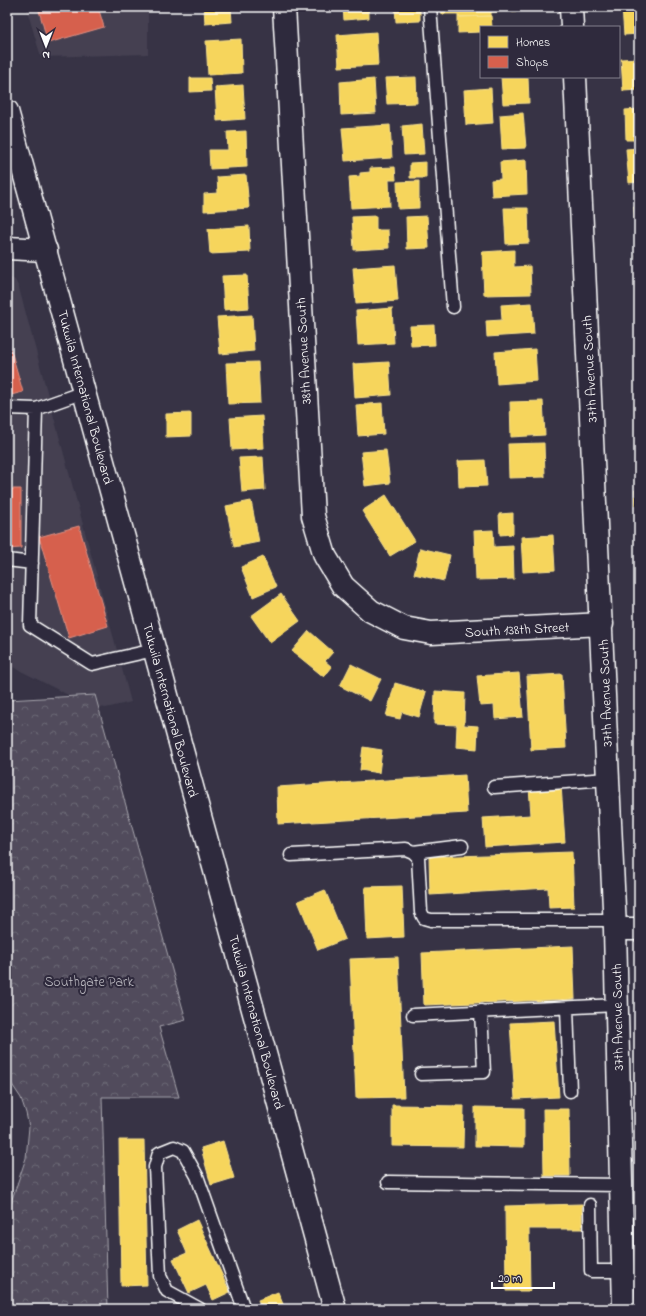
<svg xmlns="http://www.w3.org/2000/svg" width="646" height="1316" font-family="'Indie Flower',sans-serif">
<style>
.built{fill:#444051}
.park{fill:url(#park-crowns);stroke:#a8a6ae}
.homes{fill:#f6d55c;stroke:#f9e28d}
.shops{fill:#d6604d;stroke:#e29082}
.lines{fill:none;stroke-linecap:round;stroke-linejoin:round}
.lane-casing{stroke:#fff;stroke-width:15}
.street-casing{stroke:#fff;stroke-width:25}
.primary-casing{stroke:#fff;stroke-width:25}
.lane{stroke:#2f2a3d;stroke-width:12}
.street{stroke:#2f2a3d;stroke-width:22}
.primary{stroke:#2f2a3d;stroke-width:22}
.labels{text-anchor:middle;stroke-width:4;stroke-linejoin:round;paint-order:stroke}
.street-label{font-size:14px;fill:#fff;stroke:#2f2a3d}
.park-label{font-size:14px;fill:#b9b7be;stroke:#2f2a3d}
</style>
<defs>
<pattern id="park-crowns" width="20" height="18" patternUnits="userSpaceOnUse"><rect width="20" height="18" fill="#514c5c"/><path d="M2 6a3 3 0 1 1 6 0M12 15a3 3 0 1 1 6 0" fill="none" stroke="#6b6774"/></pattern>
</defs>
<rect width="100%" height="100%" fill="#373345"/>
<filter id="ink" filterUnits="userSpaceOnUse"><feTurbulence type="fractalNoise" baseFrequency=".025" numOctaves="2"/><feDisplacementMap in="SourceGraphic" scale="8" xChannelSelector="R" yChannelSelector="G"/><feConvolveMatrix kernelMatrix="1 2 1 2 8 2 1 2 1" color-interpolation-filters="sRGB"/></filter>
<g filter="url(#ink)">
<path class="built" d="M 26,7 L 148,7 L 148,54 L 41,57 Z
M 7,276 L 15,280 L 19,288 L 131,702 L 106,708 L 88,705 L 7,664 Z"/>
<path class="park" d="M 95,695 L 186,1020 L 159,1027 L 179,1097 L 102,1097 L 108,1309 L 7,1309 L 7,1214 L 26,1158 L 29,1127 L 26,1113 L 21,1098 L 7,1077 L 7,864 L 9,856 L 7,834 L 7,700 Z"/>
<path class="homes" d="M 204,7 L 231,7 L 232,22 L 205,24 Z
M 343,7 L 369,7 L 369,18 L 344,20 Z
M 395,7 L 420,7 L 420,21 L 396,22 Z
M 441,7 L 516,7 L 516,11 L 491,12 L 491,16 L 458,17 L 458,14 L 442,14 Z
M 622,7 L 639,7 L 639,34 L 624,35 Z
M 491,16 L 492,27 L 481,27 L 481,32 L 458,33 L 458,17 Z
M 376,32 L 378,65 L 339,67 L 337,35 Z
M 241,39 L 242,73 L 208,75 L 206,41 Z
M 639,58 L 639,90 L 623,91 L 621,59 Z
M 416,77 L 417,103 L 387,104 L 385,78 Z
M 501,77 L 528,77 L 529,103 L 503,104 Z
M 190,78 L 210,78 L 211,91 L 190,92 Z
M 374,79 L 376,113 L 341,115 L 340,82 Z
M 243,85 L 245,119 L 217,121 L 215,87 Z
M 491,88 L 493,123 L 466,125 L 464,90 Z
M 639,109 L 639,140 L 626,140 L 625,110 Z
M 523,113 L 526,148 L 502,149 L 500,115 Z
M 422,124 L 424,154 L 404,155 L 402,126 Z
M 390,125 L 392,158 L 345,161 L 342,128 Z
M 246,131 L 247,167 L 210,169 L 209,150 L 228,150 L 227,132 Z
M 639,148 L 639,182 L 629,183 L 626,149 Z
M 526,160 L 527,194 L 492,196 L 491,180 L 501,179 L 500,162 Z
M 426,162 L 426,178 L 410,178 L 410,163 Z
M 395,167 L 396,180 L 389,180 L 390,206 L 351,208 L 349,177 L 360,176 L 360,173 L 370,172 L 370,168 Z
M 246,175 L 249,208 L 204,211 L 204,194 L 218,193 L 217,177 Z
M 419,181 L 419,208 L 398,209 L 397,182 Z
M 639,206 L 639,235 L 636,235 L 634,207 Z
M 504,208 L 528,208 L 529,243 L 506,244 Z
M 376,216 L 376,230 L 388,230 L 389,248 L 354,250 L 352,217 Z
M 427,216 L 429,248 L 407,249 L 406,217 Z
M 249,226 L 250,252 L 210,254 L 208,229 Z
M 514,250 L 514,267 L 530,266 L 531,294 L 484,295 L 482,252 Z
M 639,253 L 639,282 L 637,254 Z
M 395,265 L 398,301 L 356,304 L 353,268 Z
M 247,275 L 249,308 L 224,310 L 222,276 Z
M 532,303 L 534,334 L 487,337 L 486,321 L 502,320 L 501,305 Z
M 392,308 L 394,343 L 358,345 L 356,311 Z
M 252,315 L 254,351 L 220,354 L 217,317 Z
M 434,325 L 435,345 L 411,346 L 410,326 Z
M 535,349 L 537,381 L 497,384 L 495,352 Z
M 258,362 L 260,403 L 228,404 L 226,363 Z
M 389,362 L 391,395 L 355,398 L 353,364 Z
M 543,401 L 545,435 L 511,437 L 510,402 Z
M 382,403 L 384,434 L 358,436 L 356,405 Z
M 191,413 L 191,436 L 166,437 L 166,414 Z
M 262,416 L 264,448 L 232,450 L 230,418 Z
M 544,443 L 545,477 L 509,478 L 508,444 Z
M 386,450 L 390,483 L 365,486 L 361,452 Z
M 263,457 L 265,490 L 242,492 L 239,458 Z
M 485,460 L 487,486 L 459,487 L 458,461 Z
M 635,490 L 639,490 L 639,524 L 637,524 Z
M 386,495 L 415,541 L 390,556 L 362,511 Z
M 251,501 L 259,542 L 234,547 L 226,506 Z
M 513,513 L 513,534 L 500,535 L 499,514 Z
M 493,530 L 494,547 L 513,546 L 514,579 L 476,580 L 474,531 Z
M 553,535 L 555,570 L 523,572 L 521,537 Z
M 420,548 L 450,555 L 444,581 L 414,574 Z
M 263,557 L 276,587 L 253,597 L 241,567 Z
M 281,594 L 300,621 L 270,643 L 251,616 Z
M 309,631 L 333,652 L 325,661 L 332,667 L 324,677 L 292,651 Z
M 351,664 L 381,679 L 370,701 L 340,686 Z
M 519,673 L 523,717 L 495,719 L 494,705 L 480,706 L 477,676 Z
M 562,674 L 566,748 L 531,750 L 527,676 Z
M 395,683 L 426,692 L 419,717 L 402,712 L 400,719 L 386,716 Z
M 435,691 L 465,693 L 464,725 L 478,726 L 477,749 L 456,747 L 457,725 L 434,724 Z
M 363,747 L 382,750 L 379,773 L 360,770 Z
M 465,775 L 467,813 L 278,824 L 277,787 Z
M 561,785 L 565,842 L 485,847 L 483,818 L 531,815 L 529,787 Z
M 572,852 L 574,907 L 549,908 L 548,888 L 430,895 L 429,857 Z
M 402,886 L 404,937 L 367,939 L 365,887 Z
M 325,890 L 345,939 L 318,950 L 298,901 Z
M 573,946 L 575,999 L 424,1005 L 422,953 Z
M 398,957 L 404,1097 L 356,1098 L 350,959 Z
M 554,1021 L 559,1097 L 515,1099 L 510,1023 Z
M 392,1105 L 464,1106 L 463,1147 L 392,1146 Z
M 475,1107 L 524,1108 L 524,1147 L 475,1146 Z
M 543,1109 L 569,1109 L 570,1176 L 544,1176 Z
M 119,1140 L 144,1140 L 147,1285 L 121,1286 Z
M 223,1141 L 234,1178 L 211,1185 L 201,1148 Z
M 582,1204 L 582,1229 L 529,1229 L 530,1291 L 506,1291 L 505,1206 Z
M 197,1220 L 230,1292 L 213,1300 L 206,1285 L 189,1293 L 173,1259 L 187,1253 L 177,1230 Z
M 278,1292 L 285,1309 L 262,1309 L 258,1300 Z"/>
<path class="shops" d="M 38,7 L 98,7 L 104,27 L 48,43 Z
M 8,340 L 23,392 L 7,396 L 7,341 Z
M 7,489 L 21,489 L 21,548 L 7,549 Z
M 79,526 L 108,626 L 69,638 L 39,537 Z"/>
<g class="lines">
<g class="lane-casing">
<path id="lane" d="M 430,7 L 453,307
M 84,392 L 36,409 L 30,625 L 92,664 L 154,650
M 7,408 L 36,409
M 7,560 L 32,563
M 494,787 L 608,779
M 413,852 L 462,846
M 291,855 L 406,849 L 413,852 L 418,857 L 421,912 L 424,918 L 431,920 L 614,920
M 567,1008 L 570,1091
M 413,1015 L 617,1005
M 421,1074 L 484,1072 L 481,1011
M 388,1182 L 621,1185
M 590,1205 L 591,1271 L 623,1271
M 200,1309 L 167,1291 L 160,1276 L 155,1167 L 159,1153 L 174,1147 L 183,1151 L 197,1176 L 244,1309"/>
</g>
<g class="street-casing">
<path id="street" d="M 284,7 L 313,516 L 325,556 L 343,586 L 371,611 L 404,628 L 431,633 L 602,624
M 571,7 L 572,27
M 575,77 L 615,929 L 624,1309
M 7,248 L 46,250
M 615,929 L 639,929"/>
</g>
<g class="primary-casing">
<path id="primary" d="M 7,111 L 335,1309"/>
</g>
<use href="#lane" class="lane"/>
<use href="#street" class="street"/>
<use href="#primary" class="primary"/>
</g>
</g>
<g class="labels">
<g class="street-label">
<text transform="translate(303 351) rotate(-93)" y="5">38th Avenue South</text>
<text transform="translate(589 369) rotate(-93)" y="5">37th Avenue South</text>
<text transform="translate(86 397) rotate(75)" y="5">Tukwila International Boulevard</text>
<text transform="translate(517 629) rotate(-3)" y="5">South 138th Street</text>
<text transform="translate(605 693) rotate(-92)" y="5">37th Avenue South</text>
<text transform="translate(171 710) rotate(75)" y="5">Tukwila International Boulevard</text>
<text transform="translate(617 1017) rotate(-91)" y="5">37th Avenue South</text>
<text transform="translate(257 1022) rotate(75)" y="5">Tukwila International Boulevard</text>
</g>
<g class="park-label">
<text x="89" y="986">Southgate Park</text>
</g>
</g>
<rect width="646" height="1316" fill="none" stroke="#2f2a3d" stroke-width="24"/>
<rect x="12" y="12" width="622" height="1292" fill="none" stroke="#fff" stroke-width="1.5" filter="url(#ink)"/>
<rect x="480" y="26" width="140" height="52" fill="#2f2a3d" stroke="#827f8b"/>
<rect x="488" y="36" width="20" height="12" fill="#f6d55c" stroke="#827f8b"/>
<text x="516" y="46" font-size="12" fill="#ffffff">Homes</text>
<rect x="488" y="56" width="20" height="12" fill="#d6604d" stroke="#827f8b"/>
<text x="516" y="66" font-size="12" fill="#ffffff">Shops</text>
<g transform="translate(46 46) rotate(180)" stroke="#2f2a3d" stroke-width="3" paint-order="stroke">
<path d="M0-3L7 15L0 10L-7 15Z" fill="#ffffff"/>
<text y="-6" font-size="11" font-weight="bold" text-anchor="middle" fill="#ffffff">N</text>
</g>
<path d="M492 1282v6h62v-6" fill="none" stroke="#ffffff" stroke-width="2"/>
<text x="498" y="1282" font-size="12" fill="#ffffff" stroke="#2f2a3d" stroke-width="3" paint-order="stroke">20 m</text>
</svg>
